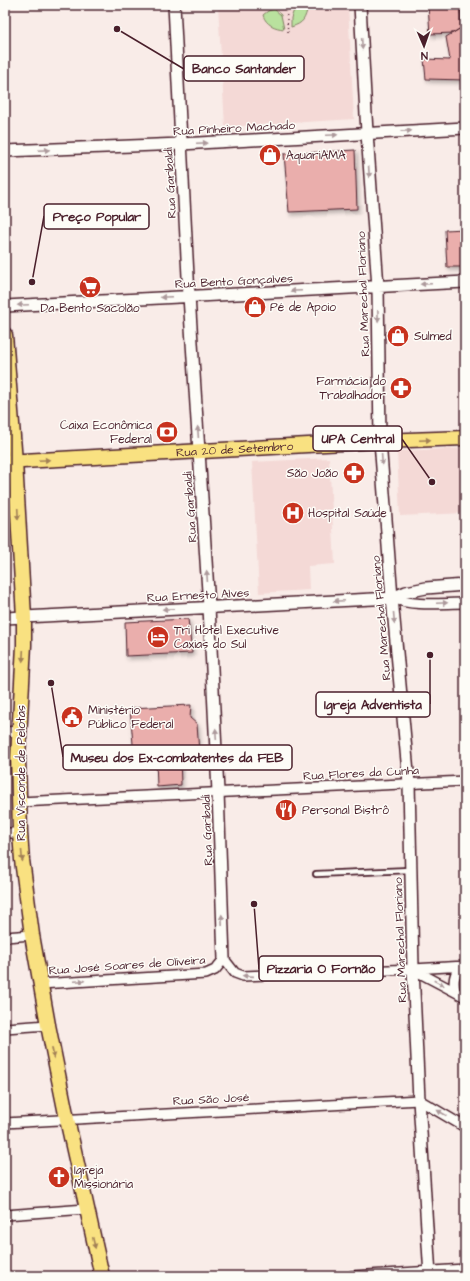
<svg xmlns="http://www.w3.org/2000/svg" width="470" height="1281" font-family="'Architects Daughter',sans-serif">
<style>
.built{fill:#f4d9d6}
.green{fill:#b9e19e;stroke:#828064}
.building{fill:#eaaeac;stroke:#4a1f2b;filter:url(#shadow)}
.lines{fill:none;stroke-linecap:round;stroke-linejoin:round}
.service-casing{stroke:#4a1f2b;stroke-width:8}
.minor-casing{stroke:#4a1f2b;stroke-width:12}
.tertiary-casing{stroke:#4a1f2b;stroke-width:14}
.primary-casing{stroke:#4a1f2b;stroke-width:17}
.path{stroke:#4a1f2b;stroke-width:1.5;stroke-dasharray:1 3;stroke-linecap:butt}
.service{stroke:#fdfcf7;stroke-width:4.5}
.minor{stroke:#fdfcf7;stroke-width:9}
.tertiary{stroke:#fdfcf7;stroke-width:11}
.primary{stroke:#f9e181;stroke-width:14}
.oneway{fill:#ac999b}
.oneway2{fill:#a28056}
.labels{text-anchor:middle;stroke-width:3;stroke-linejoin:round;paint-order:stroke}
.street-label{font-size:12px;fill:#4a1f2b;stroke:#fdfcf7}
.poi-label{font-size:12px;fill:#4a1f2b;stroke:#fdfcf7;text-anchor:start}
.leader{fill:none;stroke:#4a1f2b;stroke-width:1.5}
.callout-dot{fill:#4a1f2b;stroke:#fdfcf7;stroke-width:1.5}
.callout{fill:#fdfcf7;stroke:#4a1f2b;stroke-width:1.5}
.callout-label{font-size:13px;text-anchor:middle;font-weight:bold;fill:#4a1f2b}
</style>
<defs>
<filter id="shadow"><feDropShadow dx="2" dy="3" stdDeviation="2" flood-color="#0004"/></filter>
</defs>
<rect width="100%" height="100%" fill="#f9ece8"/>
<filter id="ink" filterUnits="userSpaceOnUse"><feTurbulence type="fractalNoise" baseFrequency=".025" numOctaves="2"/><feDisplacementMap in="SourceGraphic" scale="8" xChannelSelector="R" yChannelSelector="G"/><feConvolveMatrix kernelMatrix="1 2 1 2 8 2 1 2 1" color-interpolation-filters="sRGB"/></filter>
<g filter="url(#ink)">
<path class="built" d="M 218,5 L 348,5 L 354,119 L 225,127 Z
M 465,448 L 465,513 L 400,516 L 397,451 Z
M 329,458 L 335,564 L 308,566 L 309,590 L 259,593 L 252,462 Z"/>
<path class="green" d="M 308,6 C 305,19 304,23 291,27 L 291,18 L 294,10 Z
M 274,9 L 281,15 L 284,29 C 275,28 266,25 263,15 L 268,11 Z"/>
<path class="building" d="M 428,5 L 460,5 L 461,28 L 453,33 L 430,34 Z
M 460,5 L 465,5 L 465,80 L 426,79 L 424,59 L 450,60 L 446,37 L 461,28 Z
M 355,150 L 357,209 L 289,212 L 284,154 Z
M 465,229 L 465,267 L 447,267 L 445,230 Z
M 188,619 L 192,653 L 126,656 L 125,622 Z
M 191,705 L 190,718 L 197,724 L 199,753 L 180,754 L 181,785 L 157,787 L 156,758 L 134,756 L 130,708 Z"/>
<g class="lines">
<g class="service-casing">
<path id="service" d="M 316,874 L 410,870"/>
</g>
<g class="minor-casing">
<path id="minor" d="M 392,598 C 415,607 441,603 465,603
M 5,732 L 19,731
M 19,802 L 465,781
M 5,833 L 20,833
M 5,937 L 32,935
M 414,970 L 465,997
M 40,984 L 206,974 L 215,970 L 224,959 L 235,973 L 243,976 L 413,969 L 465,966
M 455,991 C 453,980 454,974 461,966
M 5,1028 L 48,1025
M 5,1123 L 419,1100 L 465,1127
M 5,1215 L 86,1209
M 352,1276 L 465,1269"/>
</g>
<g class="tertiary-casing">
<path id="tertiary" d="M 174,5 L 189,296 L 209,607 L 218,792 L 224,959
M 360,5 L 367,133 L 378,287 L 380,441 L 392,598 L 409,783 L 413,969 L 419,1100 L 430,1276
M 5,151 L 181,144 L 465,128
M 5,306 L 465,282
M 5,618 L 392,598 L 406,592 L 426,588 L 465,585"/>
</g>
<g class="primary-casing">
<g id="primary">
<path d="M 5,335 L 15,462 L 24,617 L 24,645 L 18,758 L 20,833 L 22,860 L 32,935 L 48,1025 L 67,1119 L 102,1276"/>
<path id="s1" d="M 5,462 L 380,441 L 465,438"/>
</g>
</g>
<path class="path" d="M 286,7 L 288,33"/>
<use href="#service" class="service"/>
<use href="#minor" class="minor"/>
<use href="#tertiary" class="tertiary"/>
<use href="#primary" class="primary"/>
</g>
<defs><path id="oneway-solid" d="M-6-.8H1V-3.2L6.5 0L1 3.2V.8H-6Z"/></defs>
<g class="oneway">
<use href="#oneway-solid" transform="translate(362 44) rotate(87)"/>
<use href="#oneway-solid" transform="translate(406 131) rotate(-3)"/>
<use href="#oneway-solid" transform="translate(332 135) rotate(-3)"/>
<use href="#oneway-solid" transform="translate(202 143) rotate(-3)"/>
<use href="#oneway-solid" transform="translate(44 150) rotate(-2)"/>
<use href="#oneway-solid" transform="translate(369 172) rotate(86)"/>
<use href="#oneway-solid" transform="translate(426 284) rotate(177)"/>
<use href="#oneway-solid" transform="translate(296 291) rotate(177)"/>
<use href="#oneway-solid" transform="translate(166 297) rotate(177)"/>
<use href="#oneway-solid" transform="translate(23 305) rotate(177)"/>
<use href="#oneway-solid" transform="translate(378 316) rotate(89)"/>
<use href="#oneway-solid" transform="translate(198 432) rotate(-94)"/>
<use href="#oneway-solid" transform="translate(382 460) rotate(86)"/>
<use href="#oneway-solid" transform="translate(207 576) rotate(-94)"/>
<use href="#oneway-solid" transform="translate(339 601) rotate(177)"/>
<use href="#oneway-solid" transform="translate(442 603) rotate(-2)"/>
<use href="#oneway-solid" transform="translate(168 609) rotate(177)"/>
<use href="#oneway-solid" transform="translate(394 618) rotate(85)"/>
<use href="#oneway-solid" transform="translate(216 734) rotate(-93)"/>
<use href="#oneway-solid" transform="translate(222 920) rotate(-92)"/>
<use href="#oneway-solid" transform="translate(248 976) rotate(-176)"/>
<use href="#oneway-solid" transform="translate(79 981) rotate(-3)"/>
<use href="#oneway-solid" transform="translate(439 983) rotate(27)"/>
<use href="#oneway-solid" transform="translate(442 1113) rotate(-150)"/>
</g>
<g class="oneway2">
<use href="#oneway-solid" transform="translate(425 440) rotate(-3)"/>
<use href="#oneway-solid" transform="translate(44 460) rotate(-3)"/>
<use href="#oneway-solid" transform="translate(18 514) rotate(87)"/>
<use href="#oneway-solid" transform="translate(23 656) rotate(93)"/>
<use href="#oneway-solid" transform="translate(22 856) rotate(85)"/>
<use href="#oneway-solid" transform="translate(53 1053) rotate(79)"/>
<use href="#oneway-solid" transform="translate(94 1243) rotate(77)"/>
</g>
</g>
<defs>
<g id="shop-disc" transform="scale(1.15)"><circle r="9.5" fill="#c8321e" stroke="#fdfcf7"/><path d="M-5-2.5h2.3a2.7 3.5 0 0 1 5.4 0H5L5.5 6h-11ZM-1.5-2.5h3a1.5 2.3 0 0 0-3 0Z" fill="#fff"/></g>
<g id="supermarket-disc" transform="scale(1.15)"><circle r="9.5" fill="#c8321e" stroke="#fdfcf7"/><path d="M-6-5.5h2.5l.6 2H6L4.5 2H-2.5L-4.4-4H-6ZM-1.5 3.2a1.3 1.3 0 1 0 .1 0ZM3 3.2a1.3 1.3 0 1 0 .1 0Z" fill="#fff"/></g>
<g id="pharmacy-disc" transform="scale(1.15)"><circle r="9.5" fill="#c8321e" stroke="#fdfcf7"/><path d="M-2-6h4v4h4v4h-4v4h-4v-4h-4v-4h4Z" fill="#fff"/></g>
<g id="bank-disc" transform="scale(1.15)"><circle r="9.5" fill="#c8321e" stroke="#fdfcf7"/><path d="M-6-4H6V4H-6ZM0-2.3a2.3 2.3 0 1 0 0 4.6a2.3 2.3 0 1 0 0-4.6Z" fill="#fff"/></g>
<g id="hospital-disc" transform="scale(1.15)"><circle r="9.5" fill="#c8321e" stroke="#fdfcf7"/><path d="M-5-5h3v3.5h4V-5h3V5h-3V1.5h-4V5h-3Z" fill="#fff"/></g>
<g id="hotel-disc" transform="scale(1.15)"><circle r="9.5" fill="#c8321e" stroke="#fdfcf7"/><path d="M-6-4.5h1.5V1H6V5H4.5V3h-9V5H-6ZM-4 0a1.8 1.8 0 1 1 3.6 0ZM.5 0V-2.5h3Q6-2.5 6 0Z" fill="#fff"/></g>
<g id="civic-disc" transform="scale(1.15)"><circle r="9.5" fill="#c8321e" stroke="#fdfcf7"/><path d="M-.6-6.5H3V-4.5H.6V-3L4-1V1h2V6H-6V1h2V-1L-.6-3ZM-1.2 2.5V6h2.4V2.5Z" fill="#fff"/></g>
<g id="restaurant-disc" transform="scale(1.15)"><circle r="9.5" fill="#c8321e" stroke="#fdfcf7"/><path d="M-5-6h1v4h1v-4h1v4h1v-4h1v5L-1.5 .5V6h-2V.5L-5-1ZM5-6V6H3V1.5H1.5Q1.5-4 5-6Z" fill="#fff"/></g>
<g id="church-disc" transform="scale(1.15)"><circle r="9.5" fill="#c8321e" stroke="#fdfcf7"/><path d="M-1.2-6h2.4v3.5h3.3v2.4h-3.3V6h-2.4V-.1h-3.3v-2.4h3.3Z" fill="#fff"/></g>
</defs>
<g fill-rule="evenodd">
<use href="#shop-disc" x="270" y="155"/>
<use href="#supermarket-disc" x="90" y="287"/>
<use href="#shop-disc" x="255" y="307"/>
<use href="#shop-disc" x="398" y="336"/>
<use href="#pharmacy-disc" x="401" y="388"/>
<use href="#bank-disc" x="167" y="432"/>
<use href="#pharmacy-disc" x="354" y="473"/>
<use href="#hospital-disc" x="293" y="513"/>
<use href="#hotel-disc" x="158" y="637"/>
<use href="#civic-disc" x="72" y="717"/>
<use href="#restaurant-disc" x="286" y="810"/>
<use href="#church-disc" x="59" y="1177"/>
</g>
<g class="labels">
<g class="street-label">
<text transform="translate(234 128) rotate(-3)" y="4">Rua Pinheiro Machado</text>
<text transform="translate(170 183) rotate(-93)" y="4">Rua Garibaldi</text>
<text transform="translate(234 281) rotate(-3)" y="4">Rua Bento Gonçalves</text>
<text transform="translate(363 294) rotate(-92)" y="4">Rua Marechal Floriano</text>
<text dy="4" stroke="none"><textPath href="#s1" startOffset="230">Rua 20 de Setembro</textPath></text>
<text transform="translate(190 507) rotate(-94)" y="4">Rua Garibaldi</text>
<text transform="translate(198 595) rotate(-3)" y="4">Rua Ernesto Alves</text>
<text transform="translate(381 618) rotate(-95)" y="4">Rua Marechal Floriano</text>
<text transform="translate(21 773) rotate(-90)" y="4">Rua Visconde de Pelotas</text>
<text transform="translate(361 773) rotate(-3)" y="4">Rua Flores da Cunha</text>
<text transform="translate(207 830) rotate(-92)" y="4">Rua Garibaldi</text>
<text transform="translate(400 940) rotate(-92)" y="4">Rua Marechal Floriano</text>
<text transform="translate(127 965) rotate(-4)" y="4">Rua José Soares de Oliveira</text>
<text transform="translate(211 1099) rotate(-3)" y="4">Rua São José</text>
</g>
<g class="poi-label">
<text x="286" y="159">AquariAMA</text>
<text x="270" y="311">Pé de Apoio</text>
<text x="90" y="312" text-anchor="middle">Da Bento Sacolão</text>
<text x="414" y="340">Sulmed</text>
<text x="386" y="385" text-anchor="end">Farmácia do<tspan x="386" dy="14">Trabalhador</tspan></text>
<text x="152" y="429" text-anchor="end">Caixa Econômica<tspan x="152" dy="14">Federal</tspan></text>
<text x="338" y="477" text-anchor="end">São João</text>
<text x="308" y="517">Hospital Saúde</text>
<text x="174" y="634">Tri Hotel Executive<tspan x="174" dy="14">Caxias do Sul</tspan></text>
<text x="88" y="714">Ministério<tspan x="88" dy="14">Público Federal</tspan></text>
<text x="302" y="814">Personal Bistrô</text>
<text x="74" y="1174">Igreja<tspan x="74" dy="14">Missionária</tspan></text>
</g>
</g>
<path class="leader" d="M117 29L184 69M32 282L44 216M432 482L402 439M430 655L430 704M51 683L63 757M254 904L259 969"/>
<g class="callout-dot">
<circle cx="117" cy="29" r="4"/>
<circle cx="32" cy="282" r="4"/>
<circle cx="432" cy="482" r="4"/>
<circle cx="430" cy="655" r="4"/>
<circle cx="51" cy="683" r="4"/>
<circle cx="254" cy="904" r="4"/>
</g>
<g class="callout">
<rect x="184" y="56" width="120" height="25" rx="4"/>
<rect x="44" y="204" width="105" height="25" rx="4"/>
<rect x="313" y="426" width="89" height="25" rx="4"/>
<rect x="316" y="692" width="114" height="25" rx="4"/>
<rect x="63" y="745" width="229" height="25" rx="4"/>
<rect x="259" y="956" width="124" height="25" rx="4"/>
</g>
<g class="callout-label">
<text x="244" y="73">Banco Santander</text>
<text x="97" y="221">Preço Popular</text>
<text x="358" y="443">UPA Central</text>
<text x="373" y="709">Igreja Adventista</text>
<text x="177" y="762">Museu dos Ex-combatentes da FEB</text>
<text x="321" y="973">Pizzaria O Fornão</text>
</g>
<rect width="470" height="1281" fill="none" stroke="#fdfcf7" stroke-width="20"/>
<rect x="10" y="10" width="450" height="1261" fill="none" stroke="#4a1f2b" stroke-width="1.5" filter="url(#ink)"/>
<g transform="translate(424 46) rotate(178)" stroke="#fdfcf7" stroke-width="3" paint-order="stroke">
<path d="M0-3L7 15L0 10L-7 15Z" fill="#4a1f2b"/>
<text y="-6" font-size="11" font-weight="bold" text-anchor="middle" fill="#4a1f2b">N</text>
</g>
</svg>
